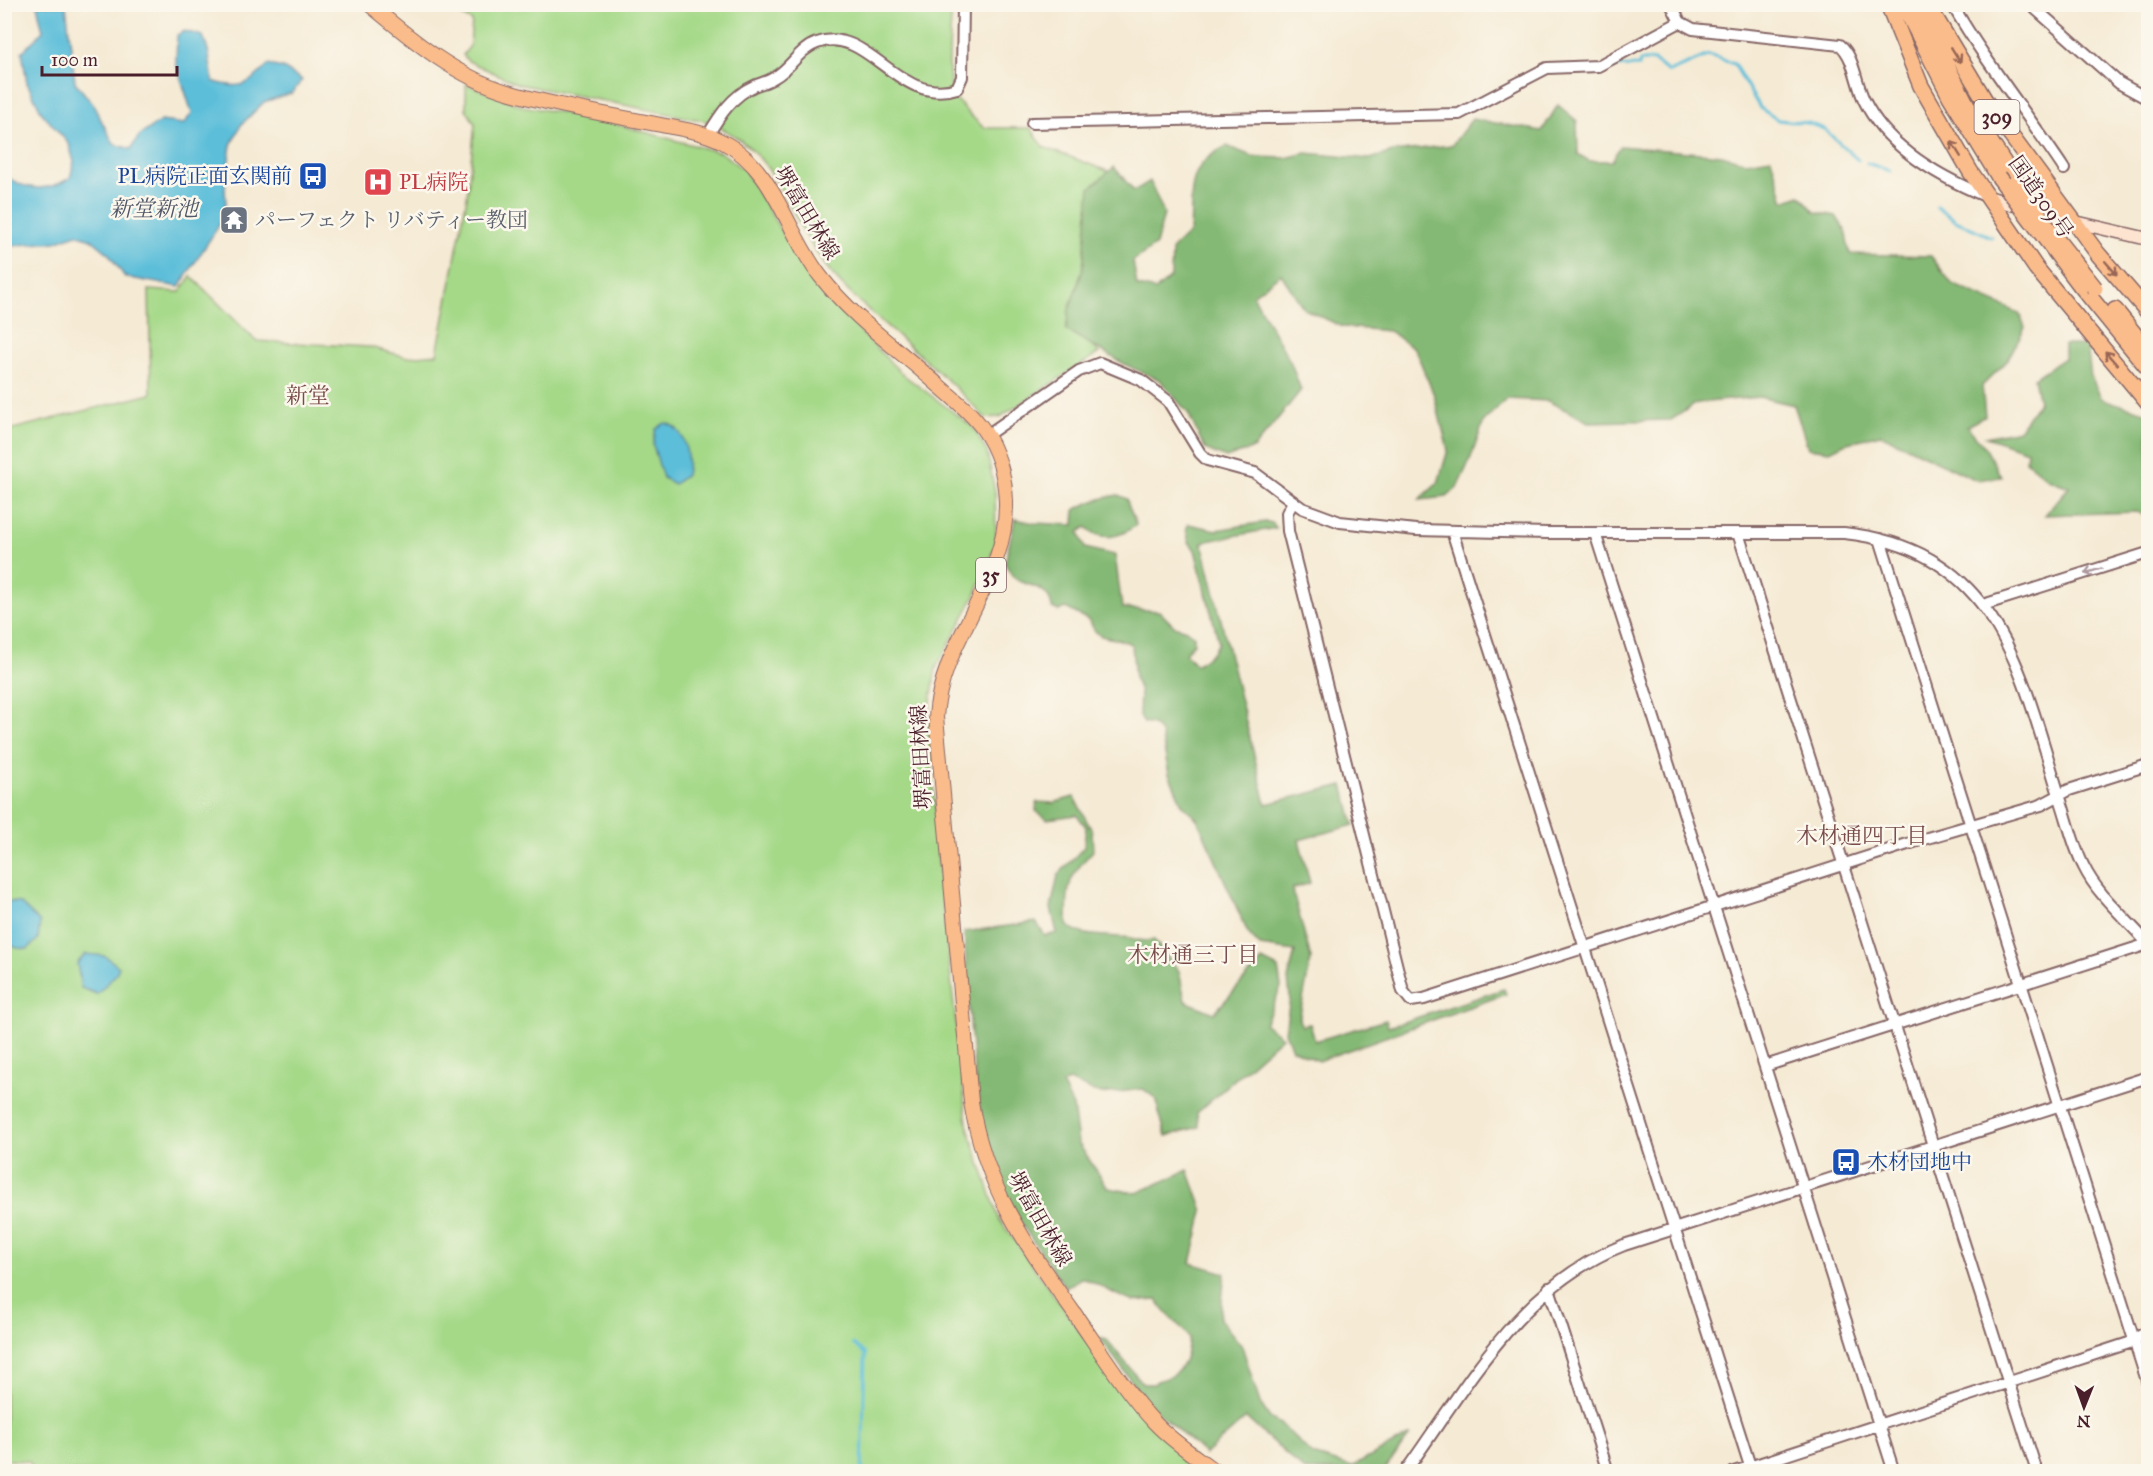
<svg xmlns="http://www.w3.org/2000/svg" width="2153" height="1476" font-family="'IM FELL Great Primer','Noto Serif JP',serif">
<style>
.green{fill:#a5d988;stroke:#787c5a;stroke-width:1.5}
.forest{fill:#84b974;stroke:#676c50;stroke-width:1.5}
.water{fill:#5bbed9;stroke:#526e82;stroke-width:1.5}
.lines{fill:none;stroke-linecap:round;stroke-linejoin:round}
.stream{stroke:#5bbed9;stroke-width:3}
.tertiary-casing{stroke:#866666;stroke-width:14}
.secondary-casing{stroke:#866666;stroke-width:15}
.primary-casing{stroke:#866666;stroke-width:16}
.trunk-casing{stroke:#866666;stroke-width:18}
.tertiary{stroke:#fff;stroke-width:10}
.secondary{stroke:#fde4d1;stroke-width:12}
.primary{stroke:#fabc8b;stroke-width:14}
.trunk{stroke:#fabc8b;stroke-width:15}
.trunk-bridge-casing{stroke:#866666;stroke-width:18;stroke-linecap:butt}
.trunk-bridge{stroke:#fabc8b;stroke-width:15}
.oneway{stroke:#996656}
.oneway2{stroke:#ae9aa0}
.labels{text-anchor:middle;stroke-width:5;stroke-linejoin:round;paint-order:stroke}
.shield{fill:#fbf7ec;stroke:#7f6065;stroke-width:1.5}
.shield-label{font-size:20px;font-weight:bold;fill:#4a1f2b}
.transit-label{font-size:21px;fill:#164399;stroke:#fbf7ec;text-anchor:end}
.health-label{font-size:21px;fill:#be3a42;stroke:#fbf7ec;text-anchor:start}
.street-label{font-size:21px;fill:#4a1f2b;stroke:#fbf7ec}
.worship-label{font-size:21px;fill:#5b616d;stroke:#fbf7ec;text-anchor:start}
.water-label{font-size:22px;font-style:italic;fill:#505768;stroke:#fbf7ec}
.neighbourhood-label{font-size:22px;fill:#784b49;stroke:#fbf7ec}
</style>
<rect width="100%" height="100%" fill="#fbf7ec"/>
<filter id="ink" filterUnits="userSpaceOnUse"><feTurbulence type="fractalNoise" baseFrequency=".0167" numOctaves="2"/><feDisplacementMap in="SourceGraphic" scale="12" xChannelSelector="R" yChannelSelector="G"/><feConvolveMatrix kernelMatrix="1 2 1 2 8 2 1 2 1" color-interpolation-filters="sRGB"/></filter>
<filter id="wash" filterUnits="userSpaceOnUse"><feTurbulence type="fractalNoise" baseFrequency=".008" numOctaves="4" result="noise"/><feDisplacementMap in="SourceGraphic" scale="24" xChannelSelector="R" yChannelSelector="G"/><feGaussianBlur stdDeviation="1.35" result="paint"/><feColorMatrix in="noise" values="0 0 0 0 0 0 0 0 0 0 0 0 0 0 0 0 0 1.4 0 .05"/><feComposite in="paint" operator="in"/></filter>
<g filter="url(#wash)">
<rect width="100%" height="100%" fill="#f5ead4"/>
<path class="green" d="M 464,4 L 952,5 C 951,28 944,78 955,97 C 962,109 974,118 984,128 L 1031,128 L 1043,147 L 1124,177 L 1117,214 L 1080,327 L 1099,353 L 1000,417 L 985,418 C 956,386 921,356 889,328 C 864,306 837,284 819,256 C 780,200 776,148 705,121 L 518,84 L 468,61 L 463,55 L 470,46 L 472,21 L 459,14 Z
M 466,84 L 522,106 L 593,118 L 722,153 L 745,171 L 805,270 L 850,321 L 901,373 L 973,427 L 987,452 L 995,492 L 996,543 L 975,596 L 936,668 L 929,714 L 939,871 L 967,1124 L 999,1219 L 1102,1362 L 1205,1471 L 35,1472 L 29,1461 L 5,1460 L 5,431 L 151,394 L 149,290 L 180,292 L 191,276 L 256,341 L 370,347 L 407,357 L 437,354 L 467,197 L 475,124 L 466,109 Z"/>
<path class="forest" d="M 1558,105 L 1577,121 L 1578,154 L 1589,161 L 1612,161 L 1620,146 L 1722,155 L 1746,162 L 1771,158 L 1784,201 L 1800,195 L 1815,212 L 1836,216 L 1845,230 L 1850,254 L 1931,256 L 1952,284 L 2019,313 L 2025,327 L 2007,361 L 1982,386 L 1985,416 L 1967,426 L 1986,449 L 2001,477 L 1976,480 L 1880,434 L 1844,444 L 1830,451 L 1808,448 L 1794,405 L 1759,397 L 1697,403 L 1671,420 L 1589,422 L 1548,401 L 1507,399 L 1484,421 L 1470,460 L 1457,488 L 1447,497 L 1419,500 L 1438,483 L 1448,450 L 1434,395 L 1415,349 L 1389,331 L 1343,327 L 1304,309 L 1281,274 L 1253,295 L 1291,363 L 1301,390 L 1254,448 L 1226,458 L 1205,449 L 1188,413 L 1160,380 L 1126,365 L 1066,330 L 1069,309 L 1083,269 L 1090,188 L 1114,167 L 1134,191 L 1150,181 L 1164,214 L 1156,245 L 1133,261 L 1137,286 L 1156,290 L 1171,277 L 1172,249 L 1190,232 C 1193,191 1184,166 1227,146 L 1254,157 L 1286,158 L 1306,153 L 1370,159 L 1393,152 L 1452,145 L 1472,119 L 1542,131 Z
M 2064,345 L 2087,345 L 2091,377 L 2102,399 L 2145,412 L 2148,419 L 2148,517 L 2137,512 L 2045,515 L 2069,487 L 2048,479 L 2026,461 L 2027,451 L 1986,437 L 2019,430 L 2039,402 L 2034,378 L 2064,358 Z
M 1118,495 L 1127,499 C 1128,509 1134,515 1136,525 C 1120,538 1101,542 1086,527 L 1079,532 L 1085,548 L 1115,555 L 1122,608 L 1159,611 L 1174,626 L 1186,630 L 1194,636 L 1194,643 L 1185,653 L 1196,665 L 1211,654 L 1219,643 L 1195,550 L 1189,542 L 1186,529 L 1189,524 L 1216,530 L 1265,522 L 1273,523 L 1276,528 L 1202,542 L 1266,804 L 1343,785 L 1354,825 L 1299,840 L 1310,883 L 1292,889 L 1311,958 L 1299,1020 L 1302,1026 L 1310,1024 L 1315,1041 L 1386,1020 L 1388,1027 L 1504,989 L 1506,994 L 1318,1061 L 1292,1049 L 1285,1032 L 1290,998 L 1288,979 L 1295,951 L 1260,946 L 1248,933 L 1197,819 L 1182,804 L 1169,774 L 1161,733 L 1153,725 L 1144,723 L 1139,715 L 1140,691 L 1135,679 L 1132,645 C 1114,632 1099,647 1090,621 L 1066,608 L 1059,611 L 1052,608 C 1049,585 1031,588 1016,579 C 1011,576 1008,568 1005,563 L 1015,519 L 1034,523 L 1074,525 L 1075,510 C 1089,501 1102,498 1118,495 Z
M 1074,797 L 1092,831 L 1093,851 C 1065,880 1068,886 1067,925 C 1082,938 1103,935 1122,937 C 1136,937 1136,943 1154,940 L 1179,971 L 1185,1001 L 1214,1013 L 1262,960 L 1278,968 L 1281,987 L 1265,1024 L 1282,1037 L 1197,1113 L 1199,1127 L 1166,1136 L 1155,1098 L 1143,1089 L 1101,1094 L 1069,1081 L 1062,1084 L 1073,1106 L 1078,1143 L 1108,1188 L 1137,1193 L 1188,1170 L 1203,1211 L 1191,1263 L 1225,1273 L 1220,1319 L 1242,1346 L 1260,1403 L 1270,1418 L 1282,1425 L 1313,1455 L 1352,1467 L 1410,1435 L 1384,1471 L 1305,1471 L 1246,1418 L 1205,1454 L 1149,1405 L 1100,1338 L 1107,1340 L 1143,1384 L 1154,1384 L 1157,1381 C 1182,1376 1187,1361 1189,1337 C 1179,1323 1165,1315 1157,1300 C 1149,1300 1140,1302 1133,1301 C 1114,1297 1099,1282 1081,1278 L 1066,1288 C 1041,1252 1012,1216 997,1175 C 969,1098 971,1012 964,932 L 1036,922 L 1045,936 L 1057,933 L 1051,908 L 1058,875 L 1084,847 L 1086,827 L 1077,815 L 1047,819 L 1036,811 L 1037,802 L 1053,803 Z"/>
<path class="water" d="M 37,5 L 66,5 L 75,82 L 92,103 L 114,144 L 131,149 L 139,136 L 161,121 L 184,124 L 192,113 L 176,63 L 177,35 L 185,31 L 203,36 L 208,50 L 213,81 C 240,91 250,84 268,65 L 283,68 L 302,80 L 292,93 L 264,102 L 241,125 L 231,145 L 225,188 L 226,204 L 220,224 L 179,287 L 125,277 L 108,253 L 91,239 L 76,234 L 55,242 L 5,246 L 5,175 C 26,192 47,192 70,178 L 74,162 L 69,144 L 42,113 L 27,83 L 22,52 L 43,31 Z
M 665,423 C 686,427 690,458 686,475 L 674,484 L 663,478 L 653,445 L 656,429 Z
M 5,901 L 20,903 L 40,922 L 38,939 L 28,949 L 17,948 L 5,942 Z
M 86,954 L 105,956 L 119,967 L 116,974 L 97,994 L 81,988 L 77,963 Z"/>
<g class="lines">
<path class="stream" d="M 1606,67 L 1639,66 L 1640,61 L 1654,61 L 1669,72 L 1709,55 L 1734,64 L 1760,108 L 1778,120 L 1808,123 L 1824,129 L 1858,160
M 1867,163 L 1890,171
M 1937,207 L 1956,221 L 1991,237
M 853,1344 L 865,1354 L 862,1472"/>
</g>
</g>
<g filter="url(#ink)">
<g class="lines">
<g class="tertiary-casing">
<path id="tertiary" d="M 1671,4 L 1680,22 L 1693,29 L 1840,45 C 1854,56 1856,84 1864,100 C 1887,148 1941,178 1988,197
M 1952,4 C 1985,62 2027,113 2064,169
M 2030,4 L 2119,83 L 2148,99
M 1032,123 L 1459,114 L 1547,68 L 1598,66 L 1680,22
M 708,135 C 720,115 732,96 754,86 C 761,83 768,82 775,77 C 791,68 799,49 817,43 C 868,24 898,107 957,88 L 962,77 L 963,4
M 987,435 L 1079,371 L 1100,363 L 1141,380 L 1168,401 L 1200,453 L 1207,460 L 1255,473 L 1302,508 L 1340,522 L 1416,530 L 1547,533 L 1844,533 C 2001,550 2021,674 2060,798 C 2068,821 2073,846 2084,867 C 2098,896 2128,920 2148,944
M 1293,502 L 1287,513 L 1288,531 L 1403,991 L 1411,1001 L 1424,999 L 1917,841 L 2041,805 L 2069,790 L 2148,765
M 1452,531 L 1750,1466
M 1595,533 L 1894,1472
M 1738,533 L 2037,1472
M 1880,539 L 2148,1384
M 1983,605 L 2148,553
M 1765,1066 L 2148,944
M 1549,1288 L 1608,1472
M 1405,1472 C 1467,1386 1520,1285 1624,1245 L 2148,1077
M 1734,1472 L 2129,1343 L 2148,1331"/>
</g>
<g class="secondary-casing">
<path id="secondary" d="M 1988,197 L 2058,218 L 2148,239"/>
</g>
<g class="primary-casing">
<path id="primary" d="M 369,4 C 412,40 457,78 511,93 C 560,107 611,115 661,125 C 682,129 704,132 723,142 C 776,169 786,233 821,277 C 853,318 898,349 937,384 C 953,398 971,412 983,429 C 998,450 1005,477 1006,501 C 1008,582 941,639 936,717 L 971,1102 C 985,1187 1025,1244 1074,1313 C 1100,1350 1124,1390 1155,1423 C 1173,1442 1195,1456 1216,1472"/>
</g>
<g class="trunk-casing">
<path id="trunk" d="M 1888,4 L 1921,86 L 1970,171 L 2036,268 L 2148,403
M 1903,4 L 1950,96 L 1999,177
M 1915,4 L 1967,105 L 2016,182
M 1927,4 L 1986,102 L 2098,254 L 2148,312
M 2081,286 L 2148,368
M 2115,310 L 2148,351"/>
</g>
<use href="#tertiary" class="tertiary"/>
<use href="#secondary" class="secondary"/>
<use href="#primary" class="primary"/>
<use href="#trunk" class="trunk"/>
<g class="trunk-bridge-casing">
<path id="trunk-bridge" d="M 1999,177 L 2081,286
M 2016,182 L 2053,235 L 2095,288"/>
</g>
<use href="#trunk-bridge" class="trunk-bridge"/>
</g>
<defs><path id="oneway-shaft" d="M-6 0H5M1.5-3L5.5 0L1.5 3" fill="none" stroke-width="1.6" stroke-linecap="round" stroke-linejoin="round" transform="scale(1.5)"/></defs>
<g class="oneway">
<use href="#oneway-shaft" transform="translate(1956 55) rotate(58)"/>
<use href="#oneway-shaft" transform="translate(1956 149) rotate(-122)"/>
<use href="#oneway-shaft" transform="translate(2111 268) rotate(49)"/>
<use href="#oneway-shaft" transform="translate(2111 358) rotate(-131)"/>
</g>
<use class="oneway2" href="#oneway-shaft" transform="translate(2093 571) rotate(163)"/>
</g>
<defs>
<g id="bus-square" transform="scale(1.5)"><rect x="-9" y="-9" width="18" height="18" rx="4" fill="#1a4fb4" stroke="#fbf7ec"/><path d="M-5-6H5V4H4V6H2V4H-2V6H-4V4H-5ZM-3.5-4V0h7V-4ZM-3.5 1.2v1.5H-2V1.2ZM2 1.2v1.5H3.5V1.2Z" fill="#fff"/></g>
<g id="hospital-square" transform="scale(1.5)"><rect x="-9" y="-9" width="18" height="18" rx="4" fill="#e0444e" stroke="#fbf7ec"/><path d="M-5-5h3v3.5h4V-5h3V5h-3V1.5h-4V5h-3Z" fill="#fff"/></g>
<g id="temple-square" transform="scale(1.5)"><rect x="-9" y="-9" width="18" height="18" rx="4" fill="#6b7280" stroke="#fbf7ec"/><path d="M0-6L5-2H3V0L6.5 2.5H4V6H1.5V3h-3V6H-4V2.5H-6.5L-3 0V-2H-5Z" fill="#fff"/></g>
</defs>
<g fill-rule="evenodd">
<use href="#bus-square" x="313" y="176"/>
<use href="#hospital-square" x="378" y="182"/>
<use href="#temple-square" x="234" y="220"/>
<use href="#bus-square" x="1846" y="1162"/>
</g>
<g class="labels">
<g class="shield">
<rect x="1974.5" y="100" width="45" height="34" rx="4.5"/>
<rect x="976" y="558" width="30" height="34" rx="4.5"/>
</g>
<g class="shield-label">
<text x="1997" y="124">309</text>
<text x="991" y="582">35</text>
</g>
<g class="transit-label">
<text x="292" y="183">PL病院正面玄関前</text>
<text x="1867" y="1169" text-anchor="start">木材団地中</text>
</g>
<g class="health-label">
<text x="399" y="189">PL病院</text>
</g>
<g class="street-label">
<text transform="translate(2041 197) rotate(55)" y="7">国道309号</text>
<text transform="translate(807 213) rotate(59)" y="7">堺富田林線</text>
<text transform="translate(921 757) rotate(-93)" y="7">堺富田林線</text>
<text transform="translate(1040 1219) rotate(60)" y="7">堺富田林線</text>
</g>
<g class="worship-label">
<text x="255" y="227">パーフェクト リバティー教団</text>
</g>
<g class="water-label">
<text x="154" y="216">新堂新池</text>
</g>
<g class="neighbourhood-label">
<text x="308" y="403">新堂</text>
<text x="1862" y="843">木材通四丁目</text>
<text x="1193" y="962">木材通三丁目</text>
</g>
</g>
<rect width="2153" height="1476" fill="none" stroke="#fbf7ec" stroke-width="24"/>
<g transform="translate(2084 1407) rotate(181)" stroke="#fbf7ec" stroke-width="4.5" paint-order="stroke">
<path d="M0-4.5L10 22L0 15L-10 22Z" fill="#4a1f2b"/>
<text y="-9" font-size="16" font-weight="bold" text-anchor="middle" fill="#4a1f2b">N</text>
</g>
<path d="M42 66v9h135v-9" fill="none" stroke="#4a1f2b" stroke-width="3"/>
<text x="51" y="66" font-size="18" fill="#4a1f2b" stroke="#fbf7ec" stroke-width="4.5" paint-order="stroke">100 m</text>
</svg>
